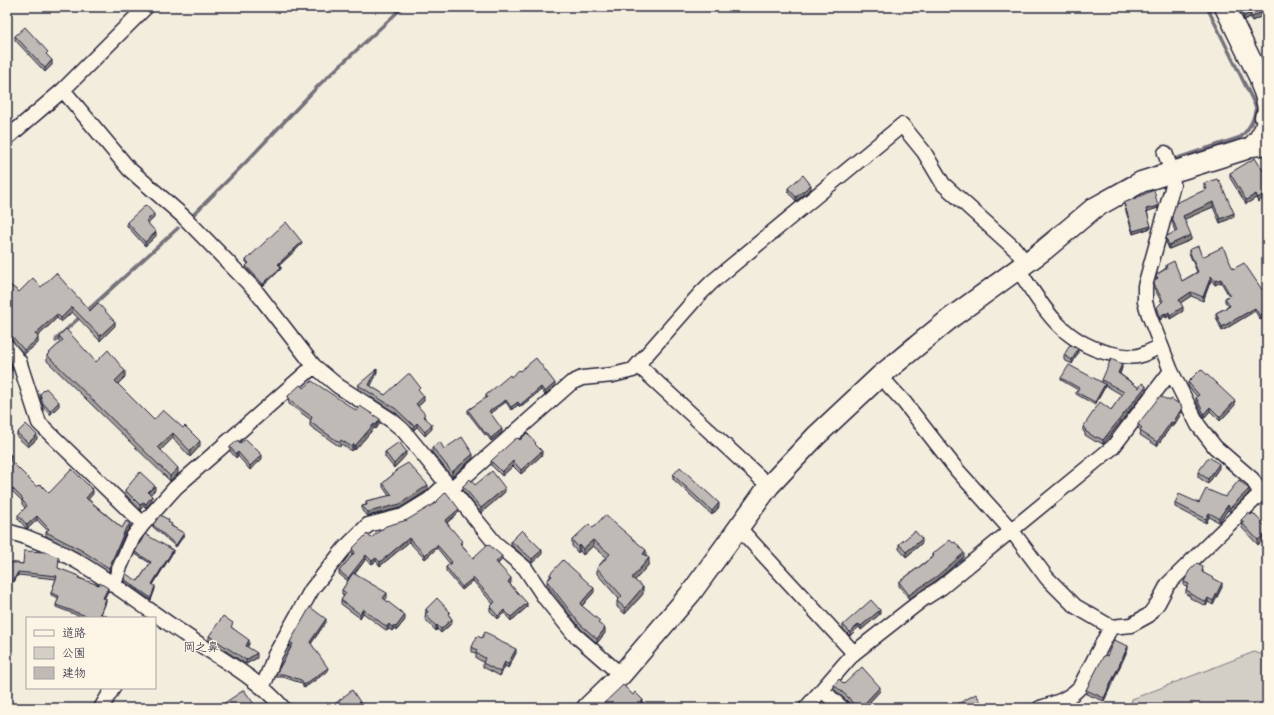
<svg xmlns="http://www.w3.org/2000/svg" width="1274" height="715" font-family="'Playpen Sans','Klee One',sans-serif">
<style>
.green{fill:#d4cfc6;stroke:#7b7880}
.lines{fill:none;stroke-linecap:round;stroke-linejoin:round}
.stream{stroke:#75727b;stroke-width:3.5}
.street-casing{stroke:#22223b;stroke-width:17}
.secondary-casing{stroke:#22223b;stroke-width:23}
.street{stroke:#fcf5e5;stroke-width:14}
.secondary{stroke:#fcf5e5;stroke-width:20}
.wall{fill:#a4a09d;stroke:#22223b}
.shaded-wall{fill:#86827f;stroke:#22223b}
.building{fill:#bfbab6;stroke:#22223b}
.labels{text-anchor:middle;stroke-width:3;stroke-linejoin:round;paint-order:stroke}
.neighbourhood-label{font-size:12px;fill:#22223b;stroke:#fcf5e5}
</style>
<rect width="100%" height="100%" fill="#f3edde"/>
<filter id="ink" filterUnits="userSpaceOnUse"><feTurbulence type="fractalNoise" baseFrequency=".025" numOctaves="2"/><feDisplacementMap in="SourceGraphic" scale="8" xChannelSelector="R" yChannelSelector="G"/><feConvolveMatrix kernelMatrix="1 2 1 2 8 2 1 2 1" color-interpolation-filters="sRGB"/></filter>
<g filter="url(#ink)">
<path class="green" d="M 1254,652 L 1267,656 L 1267,708 L 1130,708 L 1132,699 Z"/>
<g class="lines">
<path class="stream" d="M 1172,160 L 1241,137 C 1250,128 1254,120 1256,107 L 1207,7
M 1148,170 L 1166,162
M 1098,195 L 1127,178
M 192,216 L 246,162 L 320,84 L 403,7
M 1027,250 L 1058,225
M 56,341 L 57,338 L 178,228
M 894,352 L 910,338
M 7,374 L 16,365
M 752,493 L 760,482"/>
<g class="street-casing">
<path id="street" d="M 63,90 L 129,169 L 184,217 L 255,290 L 314,366 L 338,386 L 391,420 L 403,430 L 495,543 L 525,568 L 545,598 L 574,634 L 621,675
M 7,138 L 63,90 L 146,7
M 1243,150 C 1267,133 1270,111 1258,85
M 1245,150 L 1267,147
M 1018,269 C 1043,307 1061,341 1108,353 C 1117,355 1129,358 1138,356 C 1146,354 1154,349 1161,346
M 7,346 L 19,361 L 39,423 L 143,524
M 638,365 L 769,486
M 880,376 L 904,402 L 957,470 L 1012,531 L 1047,578 L 1075,606 L 1111,627 L 1131,625 L 1149,615 L 1158,603 L 1168,584 L 1261,493 L 1252,479 L 1215,447 L 1198,425 L 1171,371 L 1149,315 L 1145,302 L 1145,286 L 1173,185 L 1172,172 L 1165,153
M 451,489 L 571,383 L 582,378 L 613,375 L 633,370 L 699,295 L 712,282 L 902,125 L 924,152 L 943,184 L 1015,249 L 1026,263
M 738,527 L 854,653
M 7,531 C 74,549 127,596 184,634 C 216,656 258,678 283,708
M 114,585 L 119,569 L 133,537 L 143,524 L 175,488 L 314,366
M 262,687 L 266,679 L 275,655 L 312,589 L 344,549 L 368,525 L 403,516 L 429,500 L 446,484
M 822,690 L 842,708
M 101,708 L 113,688
M 806,708 L 854,653 L 923,599 L 942,587 L 1113,447 L 1171,371
M 1040,708 C 1056,703 1069,699 1080,687 L 1111,627"/>
</g>
<g class="secondary-casing">
<path id="secondary" d="M 1225,7 L 1267,93
M 1265,117 L 1267,115
M 587,708 L 621,675 L 691,593 L 769,486 L 816,436 L 880,376 L 952,317 L 1044,250 L 1094,208 L 1141,182 L 1243,150"/>
</g>
<use href="#street" class="street"/>
<use href="#secondary" class="secondary"/>
</g>
<path class="wall" d="M 1238,7 L 1265,7 L 1261,9 L 1262,16 L 1252,21 L 1250,17 L 1244,20 Z
M 15,36 L 48,56 L 52,65 L 45,72 L 15,40 Z
M 1230,173 L 1267,177 L 1258,202 L 1256,198 L 1246,204 L 1230,178 Z
M 1204,183 L 1234,217 L 1220,223 L 1213,207 L 1184,219 L 1191,240 L 1169,249 L 1166,242 L 1166,238 L 1175,232 L 1172,221 L 1172,217 L 1205,190 L 1204,188 Z
M 788,188 L 811,189 L 796,201 L 788,192 Z
M 1124,203 L 1158,208 L 1147,211 L 1151,228 L 1133,234 L 1124,205 Z
M 154,218 L 148,223 L 156,236 L 145,246 L 127,226 L 127,222 Z
M 302,244 L 280,265 L 281,269 L 263,286 L 246,268 L 246,266 L 248,264 L 246,262 L 246,260 Z
M 1189,250 L 1202,257 L 1233,269 L 1267,297 L 1267,315 L 1260,320 L 1255,311 L 1222,331 L 1216,317 L 1216,313 L 1229,306 L 1225,302 L 1225,298 L 1229,296 L 1221,282 L 1215,285 L 1211,280 L 1203,301 L 1191,296 L 1180,303 L 1183,311 L 1170,319 L 1169,316 L 1166,318 L 1165,316 L 1160,320 L 1157,311 L 1157,307 L 1162,303 L 1154,288 L 1154,284 L 1156,279 L 1156,275 L 1166,268 L 1166,265 L 1182,281 L 1197,272 L 1189,253 Z
M 7,287 L 19,292 L 41,287 L 90,311 L 115,326 L 100,341 L 72,312 L 61,322 L 57,318 L 37,337 L 38,342 L 37,344 L 24,354 L 10,338 L 7,339 Z
M 59,336 L 96,362 L 125,377 L 118,384 L 154,420 L 200,446 L 190,457 L 173,438 L 160,450 L 178,474 L 170,481 L 47,361 L 47,355 L 60,343 L 59,341 Z
M 1078,353 L 1072,364 L 1064,360 L 1064,355 Z
M 1122,368 L 1120,374 L 1139,388 L 1146,390 L 1103,444 L 1097,441 L 1096,442 L 1085,435 L 1085,433 L 1083,431 L 1083,427 L 1111,410 L 1122,395 L 1105,385 L 1105,387 L 1095,405 L 1076,394 L 1076,392 L 1078,390 L 1061,380 L 1061,378 L 1102,383 L 1102,380 Z
M 520,371 L 555,386 L 545,395 L 541,390 L 520,407 L 518,405 L 511,410 L 506,402 L 490,413 L 502,432 L 491,441 L 486,434 L 485,435 L 468,413 L 468,410 L 486,398 L 486,395 Z
M 377,373 L 370,386 L 385,395 L 420,392 L 424,401 L 418,406 L 432,429 L 425,436 L 417,427 L 414,430 L 396,413 L 358,389 L 358,385 Z
M 1188,382 L 1235,405 L 1220,421 L 1210,411 L 1204,418 L 1196,401 L 1196,397 L 1197,397 L 1188,386 Z
M 304,388 L 357,411 L 380,423 L 376,429 L 374,428 L 355,450 L 354,449 L 352,451 L 341,444 L 340,447 L 310,426 L 310,422 L 311,420 L 289,404 L 288,396 Z
M 40,394 L 59,406 L 50,415 L 43,407 L 40,398 Z
M 1182,412 L 1173,427 L 1171,426 L 1157,446 L 1140,435 L 1141,430 L 1138,428 L 1138,424 Z
M 17,433 L 37,439 L 28,447 L 17,437 Z
M 520,440 L 536,446 L 542,455 L 521,474 L 513,466 L 502,476 L 491,465 L 491,461 Z
M 240,443 L 262,459 L 250,470 L 238,456 L 236,458 L 230,451 L 230,447 Z
M 432,447 L 444,449 L 473,458 L 452,477 L 432,452 Z
M 7,451 L 11,459 L 10,460 L 37,487 L 49,493 L 93,494 L 88,499 L 122,528 L 130,527 L 125,534 L 109,572 L 81,554 L 46,536 L 46,532 L 48,531 L 37,520 L 27,529 L 18,519 L 18,515 L 25,508 L 22,504 L 22,501 L 7,486 Z
M 385,452 L 406,455 L 394,468 L 385,457 Z
M 1219,468 L 1208,484 L 1198,477 L 1198,472 Z
M 396,470 L 428,490 L 400,508 L 368,516 L 362,511 L 362,506 L 366,505 L 366,501 L 389,496 L 383,487 L 383,483 L 396,472 Z
M 673,475 L 719,507 L 712,515 L 673,479 Z
M 475,485 L 505,492 L 481,513 L 463,490 L 463,486 Z
M 125,490 L 155,490 L 150,494 L 152,501 L 146,508 L 144,506 L 140,510 L 125,494 Z
M 1249,493 L 1230,512 L 1228,510 L 1219,522 L 1209,517 L 1206,523 L 1175,507 L 1175,503 L 1199,503 L 1225,497 Z
M 459,512 L 447,523 L 462,544 L 462,545 L 473,558 L 502,560 L 498,564 L 511,582 L 510,584 L 527,607 L 511,621 L 504,613 L 498,619 L 490,611 L 490,607 L 493,604 L 473,581 L 462,590 L 446,571 L 446,567 L 450,564 L 437,548 L 425,559 L 409,542 L 380,566 L 376,561 L 372,564 L 366,559 L 355,574 L 387,598 L 385,600 L 405,620 L 396,631 L 394,629 L 392,631 L 389,629 L 387,631 L 363,613 L 360,618 L 341,604 L 341,600 L 344,596 L 342,594 L 342,590 L 348,581 L 339,574 L 339,571 L 353,554 L 352,553 L 352,549 L 371,538 Z
M 1251,515 L 1267,528 L 1258,545 L 1242,528 L 1242,525 L 1241,524 L 1241,520 Z
M 169,522 L 172,526 L 184,535 L 176,547 L 153,527 L 153,525 Z
M 593,528 L 646,556 L 649,564 L 635,580 L 643,594 L 625,614 L 617,607 L 617,601 L 619,599 L 597,574 L 597,568 L 606,557 L 593,546 L 583,555 L 580,551 L 578,553 L 572,546 L 572,540 Z
M 511,541 L 542,554 L 532,563 L 511,545 Z
M 922,543 L 906,557 L 899,549 L 899,544 Z
M 953,543 L 964,557 L 937,580 L 909,599 L 899,586 L 899,582 L 932,557 L 932,554 Z
M 135,552 L 173,552 L 153,585 L 155,589 L 151,600 L 124,581 L 124,579 L 138,581 L 150,563 L 135,554 Z
M 7,562 L 58,568 L 108,591 L 104,599 L 106,602 L 101,614 L 107,618 L 84,618 L 56,607 L 56,605 L 59,598 L 51,595 L 51,593 L 56,579 L 18,575 L 14,582 L 7,581 Z
M 1203,570 L 1203,573 L 1222,587 L 1213,605 L 1208,602 L 1206,606 L 1190,598 L 1190,596 L 1186,594 L 1186,590 L 1187,587 L 1184,586 L 1184,582 Z
M 550,574 L 594,592 L 582,606 L 605,633 L 597,643 L 580,628 L 547,585 L 547,581 L 550,577 Z
M 426,609 L 450,616 L 452,623 L 441,633 L 437,629 L 436,631 L 425,619 Z
M 880,614 L 861,630 L 859,627 L 850,636 L 843,629 L 843,625 Z
M 326,622 L 311,644 L 328,671 L 304,688 L 301,683 L 283,677 L 276,677 L 276,674 L 291,646 L 290,645 L 290,642 Z
M 233,628 L 249,644 L 247,647 L 257,658 L 246,664 L 209,640 L 209,636 Z
M 482,638 L 495,639 L 516,653 L 508,668 L 505,666 L 500,676 L 483,667 L 483,662 L 476,658 L 476,653 L 472,652 L 472,647 Z
M 1128,649 L 1104,701 L 1086,694 L 1086,690 L 1107,656 Z
M 844,684 L 880,691 L 864,708 L 862,708 L 861,707 L 860,708 L 852,708 L 848,702 L 834,689 L 834,685 Z"/>
<path class="shaded-wall" d="M 1259,7 L 1265,7 L 1259,10 Z
M 1262,12 L 1262,16 L 1252,21 L 1252,17 Z
M 1250,13 L 1250,17 L 1244,20 L 1244,16 Z
M 52,60 L 52,65 L 45,72 L 45,68 Z
M 811,185 L 811,189 L 796,201 L 796,197 Z
M 1267,192 L 1267,196 L 1258,202 L 1258,198 Z
M 1256,194 L 1256,198 L 1246,204 L 1246,200 Z
M 1213,202 L 1213,207 L 1183,220 L 1183,216 Z
M 1158,206 L 1158,208 L 1146,212 L 1146,209 Z
M 1234,213 L 1234,217 L 1220,223 L 1220,219 Z
M 154,214 L 154,218 L 146,225 L 146,221 Z
M 1151,226 L 1151,228 L 1133,234 L 1133,231 Z
M 156,232 L 156,236 L 145,246 L 145,242 Z
M 1191,235 L 1191,240 L 1169,249 L 1169,245 Z
M 302,242 L 302,244 L 278,266 L 278,264 Z
M 281,267 L 281,269 L 263,286 L 263,284 Z
M 1211,276 L 1211,280 L 1203,301 L 1203,297 Z
M 1221,279 L 1221,282 L 1215,285 L 1215,281 Z
M 1191,292 L 1191,296 L 1179,304 L 1179,300 Z
M 72,307 L 72,312 L 61,322 L 61,318 Z
M 1183,307 L 1183,311 L 1170,319 L 1170,315 Z
M 1255,308 L 1255,311 L 1222,331 L 1222,327 Z
M 1267,311 L 1267,315 L 1260,320 L 1260,316 Z
M 1169,312 L 1169,316 L 1166,318 L 1166,314 Z
M 1165,313 L 1165,316 L 1160,320 L 1160,316 Z
M 57,314 L 57,318 L 35,339 L 35,334 Z
M 115,322 L 115,326 L 100,341 L 100,336 Z
M 38,337 L 38,342 L 37,344 L 24,354 L 24,350 Z
M 1078,349 L 1078,353 L 1072,364 L 1072,360 Z
M 12,363 L 12,367 L 7,372 L 7,367 Z
M 1122,364 L 1122,368 L 1118,377 L 1118,373 Z
M 377,369 L 377,373 L 369,390 L 369,385 Z
M 125,371 L 125,377 L 115,387 L 115,381 Z
M 555,383 L 555,386 L 545,395 L 545,392 Z
M 1105,384 L 1105,387 L 1095,405 L 1095,402 Z
M 1146,386 L 1146,390 L 1103,444 L 1103,440 Z
M 541,387 L 541,390 L 520,407 L 520,405 Z
M 424,396 L 424,401 L 416,408 L 416,404 Z
M 506,400 L 506,402 L 489,414 L 489,411 Z
M 1235,401 L 1235,405 L 1220,421 L 1220,417 Z
M 59,402 L 59,406 L 50,415 L 50,411 Z
M 518,402 L 518,405 L 511,410 L 511,407 Z
M 1210,407 L 1210,411 L 1204,418 L 1204,414 Z
M 1182,408 L 1182,412 L 1173,427 L 1173,423 Z
M 380,419 L 380,423 L 376,429 L 376,425 Z
M 1171,422 L 1171,426 L 1157,446 L 1157,442 Z
M 417,423 L 417,427 L 414,430 L 414,426 Z
M 374,424 L 374,428 L 355,450 L 355,446 Z
M 432,424 L 432,429 L 425,436 L 425,432 Z
M 502,429 L 502,432 L 491,441 L 491,438 Z
M 173,433 L 173,438 L 158,453 L 158,447 Z
M 37,435 L 37,439 L 28,447 L 28,443 Z
M 200,441 L 200,446 L 190,457 L 190,451 Z
M 354,444 L 354,449 L 352,451 L 352,447 Z
M 406,451 L 406,455 L 394,468 L 394,464 Z
M 542,451 L 542,455 L 521,474 L 521,470 Z
M 238,452 L 238,456 L 236,458 L 236,454 Z
M 473,454 L 473,458 L 452,477 L 452,472 Z
M 11,455 L 11,459 L 8,462 L 8,458 Z
M 262,455 L 262,459 L 250,470 L 250,466 Z
M 513,461 L 513,466 L 502,476 L 502,472 Z
M 1219,464 L 1219,468 L 1208,484 L 1208,479 Z
M 178,468 L 178,474 L 170,481 L 170,476 Z
M 428,485 L 428,490 L 400,508 L 368,516 L 368,512 Z
M 155,486 L 155,490 L 148,497 L 148,492 Z
M 505,488 L 505,492 L 481,513 L 481,508 Z
M 1249,489 L 1249,493 L 1230,512 L 1230,508 Z
M 93,490 L 93,494 L 86,502 L 86,498 Z
M 152,496 L 152,501 L 146,508 L 146,504 Z
M 144,502 L 144,506 L 140,510 L 140,505 Z
M 719,503 L 719,507 L 712,515 L 712,511 Z
M 1228,505 L 1228,510 L 1219,522 L 1219,518 Z
M 459,509 L 459,512 L 445,524 L 445,521 Z
M 1209,513 L 1209,517 L 1206,523 L 1206,519 Z
M 37,516 L 37,520 L 27,529 L 27,525 Z
M 130,524 L 130,527 L 125,534 L 109,572 L 109,568 L 125,530 Z
M 1267,532 L 1267,537 L 1258,545 L 1258,540 Z
M 184,533 L 184,535 L 176,547 L 176,545 Z
M 409,538 L 409,542 L 380,566 L 380,562 Z
M 922,539 L 922,543 L 906,557 L 906,552 Z
M 593,540 L 593,546 L 583,555 L 583,549 Z
M 437,545 L 437,548 L 425,559 L 425,555 Z
M 580,545 L 580,551 L 578,553 L 578,547 Z
M 173,550 L 173,552 L 152,586 L 152,584 Z
M 542,550 L 542,554 L 532,563 L 532,559 Z
M 646,550 L 646,556 L 643,554 Z
M 964,553 L 964,557 L 937,580 L 909,599 L 909,595 Z
M 366,555 L 366,559 L 348,581 L 348,578 Z
M 502,556 L 502,560 L 496,565 L 496,562 Z
M 376,558 L 376,561 L 372,564 L 372,561 Z
M 649,558 L 649,564 L 632,584 L 632,578 Z
M 18,572 L 18,575 L 14,582 L 14,579 Z
M 473,578 L 473,581 L 462,590 L 462,587 Z
M 511,578 L 511,582 L 508,585 L 508,582 Z
M 1222,583 L 1222,587 L 1213,605 L 1213,601 Z
M 155,586 L 155,589 L 151,600 L 151,598 Z
M 643,587 L 643,594 L 625,614 L 625,608 Z
M 108,588 L 108,591 L 103,601 L 103,598 Z
M 594,588 L 594,592 L 580,608 L 580,604 Z
M 387,593 L 387,598 L 383,603 L 383,598 Z
M 1208,598 L 1208,602 L 1206,606 L 1206,602 Z
M 106,599 L 106,602 L 100,617 L 100,614 Z
M 527,603 L 527,607 L 511,621 L 511,617 Z
M 363,609 L 363,613 L 360,618 L 360,614 Z
M 504,610 L 504,613 L 498,619 L 498,616 Z
M 880,610 L 880,614 L 861,630 L 861,626 Z
M 405,615 L 405,620 L 396,631 L 396,627 Z
M 326,619 L 326,622 L 310,645 L 310,642 Z
M 452,619 L 452,623 L 441,633 L 441,629 Z
M 389,624 L 389,629 L 387,631 L 387,627 Z
M 859,624 L 859,627 L 850,636 L 850,632 Z
M 394,625 L 394,629 L 392,631 L 392,627 Z
M 437,625 L 437,629 L 436,631 L 436,626 Z
M 605,628 L 605,633 L 597,643 L 597,639 Z
M 249,640 L 249,644 L 246,650 L 246,646 Z
M 1128,646 L 1128,649 L 1104,701 L 1104,698 Z
M 516,649 L 516,653 L 508,668 L 508,664 Z
M 257,653 L 257,658 L 246,664 L 246,660 Z
M 505,662 L 505,666 L 500,676 L 500,672 Z
M 328,668 L 328,671 L 304,688 L 304,685 Z
M 880,687 L 880,691 L 864,708 L 863,708 L 863,705 Z
M 643,700 L 643,704 L 640,708 L 636,708 Z
M 360,702 L 360,708 L 352,708 Z
M 861,703 L 861,707 L 860,708 L 856,708 Z"/>
<path class="building" d="M 1240,7 L 1259,7 L 1262,12 L 1252,17 L 1250,13 L 1244,16 Z
M 25,27 L 48,52 L 46,54 L 52,60 L 45,68 L 15,36 Z
M 1255,158 L 1267,177 L 1267,192 L 1258,198 L 1256,194 L 1246,200 L 1230,173 Z
M 803,175 L 811,185 L 796,197 L 788,188 Z
M 1217,179 L 1218,181 L 1219,180 L 1234,213 L 1220,219 L 1213,202 L 1183,216 L 1191,235 L 1169,245 L 1166,238 L 1167,236 L 1177,231 L 1172,217 L 1176,203 L 1207,189 L 1204,183 Z
M 1154,190 L 1158,206 L 1146,209 L 1151,226 L 1133,231 L 1124,203 Z
M 146,205 L 154,214 L 146,221 L 156,232 L 145,242 L 127,222 Z
M 286,222 L 302,242 L 278,264 L 281,267 L 263,284 L 246,266 L 249,263 L 246,260 Z
M 1198,246 L 1202,257 L 1223,247 L 1233,269 L 1244,263 L 1267,297 L 1267,311 L 1260,316 L 1255,308 L 1222,327 L 1216,313 L 1230,306 L 1225,298 L 1230,295 L 1221,279 L 1215,281 L 1211,276 L 1203,297 L 1191,292 L 1179,300 L 1183,307 L 1170,315 L 1169,312 L 1166,314 L 1165,313 L 1160,316 L 1157,307 L 1163,301 L 1154,284 L 1155,280 L 1158,278 L 1156,275 L 1167,268 L 1166,265 L 1174,261 L 1182,281 L 1198,272 L 1189,250 Z
M 56,273 L 90,311 L 98,303 L 115,322 L 100,336 L 72,307 L 61,318 L 57,314 L 35,334 L 38,337 L 37,340 L 24,350 L 10,334 L 7,334 L 7,287 L 9,284 L 19,292 L 33,278 L 41,287 Z
M 66,329 L 96,362 L 108,350 L 125,371 L 115,381 L 154,420 L 163,410 L 183,428 L 185,426 L 200,441 L 190,451 L 173,433 L 158,447 L 178,468 L 170,476 L 47,355 L 63,340 L 59,336 Z
M 1070,345 L 1078,349 L 1072,360 L 1064,355 Z
M 7,355 L 12,363 L 7,367 Z
M 536,358 L 555,383 L 545,392 L 541,387 L 520,405 L 518,402 L 511,407 L 506,400 L 489,411 L 502,429 L 491,438 L 486,432 L 485,433 L 468,410 L 487,397 L 486,395 L 510,375 L 511,377 L 519,370 L 520,371 Z
M 1111,359 L 1122,364 L 1118,373 L 1139,388 L 1142,383 L 1146,386 L 1103,440 L 1097,437 L 1096,438 L 1085,431 L 1086,430 L 1083,427 L 1100,402 L 1111,410 L 1124,392 L 1102,380 Z
M 1069,365 L 1105,384 L 1095,402 L 1076,392 L 1079,388 L 1061,378 Z
M 377,369 L 369,385 L 385,395 L 408,374 L 410,374 L 417,383 L 420,387 L 418,389 L 424,396 L 416,404 L 425,414 L 423,416 L 432,424 L 425,432 L 417,423 L 414,426 L 396,409 L 358,385 Z
M 1201,369 L 1235,401 L 1220,417 L 1210,407 L 1204,414 L 1196,397 L 1199,395 L 1188,382 Z
M 312,381 L 357,411 L 360,406 L 380,419 L 376,425 L 374,424 L 355,446 L 354,444 L 352,447 L 341,440 L 340,443 L 310,422 L 312,417 L 289,400 L 288,396 L 300,385 L 304,388 Z
M 46,388 L 59,402 L 50,411 L 43,403 L 40,394 Z
M 1160,396 L 1170,401 L 1171,399 L 1181,405 L 1182,408 L 1173,423 L 1171,422 L 1157,442 L 1140,431 L 1142,428 L 1138,424 Z
M 26,424 L 37,435 L 28,443 L 17,433 Z
M 527,433 L 536,443 L 535,444 L 542,451 L 521,470 L 513,461 L 502,472 L 491,461 L 515,439 L 518,438 L 520,440 Z
M 462,437 L 473,454 L 452,472 L 432,447 L 440,442 L 444,449 Z
M 246,439 L 262,455 L 250,466 L 238,452 L 236,454 L 230,447 L 238,440 L 240,443 Z
M 399,442 L 406,451 L 394,464 L 385,452 Z
M 7,451 L 11,455 L 8,458 L 37,487 L 40,484 L 49,493 L 72,469 L 93,490 L 86,498 L 122,528 L 126,521 L 130,524 L 125,530 L 109,568 L 81,550 L 46,532 L 49,529 L 37,516 L 27,525 L 18,515 L 27,506 L 22,500 L 23,499 L 7,483 Z
M 1209,457 L 1219,464 L 1208,479 L 1198,472 Z
M 408,463 L 428,485 L 400,504 L 368,512 L 362,506 L 367,505 L 366,501 L 392,495 L 383,483 L 397,471 L 396,470 Z
M 680,467 L 719,503 L 712,511 L 673,475 Z
M 492,471 L 505,488 L 481,508 L 463,486 L 470,479 L 475,485 Z
M 140,472 L 155,486 L 148,492 L 152,496 L 146,504 L 144,502 L 140,505 L 125,490 Z
M 1239,480 L 1249,489 L 1230,508 L 1228,505 L 1219,518 L 1209,513 L 1206,519 L 1175,503 L 1179,494 L 1199,503 L 1206,489 L 1225,497 Z
M 446,492 L 459,509 L 445,521 L 462,541 L 460,543 L 473,558 L 488,544 L 502,556 L 496,562 L 511,578 L 508,582 L 527,603 L 511,617 L 504,610 L 498,616 L 490,607 L 495,602 L 473,578 L 462,587 L 446,567 L 452,562 L 437,545 L 425,555 L 409,538 L 380,562 L 376,558 L 372,561 L 366,555 L 348,578 L 339,571 L 355,552 L 352,549 L 367,534 L 371,538 L 386,526 L 407,520 L 434,504 Z
M 1248,513 L 1251,515 L 1253,513 L 1267,528 L 1267,532 L 1258,540 L 1242,523 L 1244,522 L 1241,520 Z
M 160,515 L 169,520 L 168,522 L 172,524 L 171,526 L 184,533 L 176,545 L 153,525 Z
M 605,515 L 646,550 L 643,554 L 649,558 L 632,578 L 643,587 L 625,608 L 617,601 L 622,596 L 597,568 L 610,554 L 593,540 L 583,549 L 580,545 L 578,547 L 572,540 L 589,524 L 593,528 Z
M 522,530 L 542,550 L 532,559 L 511,541 Z
M 915,531 L 922,539 L 906,552 L 899,544 Z
M 145,534 L 173,550 L 152,584 L 155,586 L 151,598 L 124,579 L 126,574 L 138,581 L 151,562 L 135,552 Z
M 950,540 L 953,543 L 955,542 L 964,553 L 937,576 L 909,595 L 899,582 L 934,556 L 932,554 Z
M 24,551 L 46,552 L 59,558 L 58,568 L 79,576 L 78,578 L 99,585 L 100,583 L 108,588 L 103,598 L 106,599 L 100,614 L 107,616 L 106,618 L 92,618 L 56,605 L 59,596 L 51,593 L 57,576 L 18,572 L 14,579 L 7,579 L 7,562 L 23,564 Z
M 563,560 L 594,588 L 580,604 L 600,621 L 598,623 L 605,628 L 597,639 L 580,624 L 547,581 L 552,576 L 550,574 Z
M 1197,563 L 1203,566 L 1202,572 L 1222,583 L 1213,601 L 1208,598 L 1206,602 L 1190,594 L 1190,592 L 1186,590 L 1189,584 L 1184,582 L 1189,571 Z
M 353,573 L 387,593 L 383,598 L 405,615 L 396,627 L 394,625 L 392,627 L 389,624 L 387,627 L 363,609 L 360,614 L 341,600 L 346,593 L 342,590 Z
M 437,598 L 450,612 L 448,614 L 452,619 L 441,629 L 437,625 L 436,626 L 425,614 L 428,612 L 426,609 Z
M 871,600 L 880,610 L 861,626 L 859,624 L 850,632 L 843,625 Z
M 310,607 L 326,619 L 310,642 L 328,668 L 304,685 L 301,680 L 283,674 L 276,674 L 293,644 L 290,642 Z
M 223,616 L 233,623 L 231,627 L 249,640 L 246,646 L 257,653 L 246,660 L 209,636 Z
M 485,632 L 495,637 L 495,639 L 516,649 L 508,664 L 505,662 L 500,672 L 483,663 L 485,658 L 476,653 L 477,650 L 472,647 L 477,636 L 482,638 Z
M 1114,640 L 1128,646 L 1104,698 L 1086,690 L 1104,655 L 1107,656 Z
M 862,667 L 880,687 L 863,705 L 861,703 L 856,708 L 848,697 L 834,685 L 839,679 L 844,684 Z
M 623,685 L 633,695 L 635,692 L 643,700 L 636,708 L 599,708 Z
M 244,690 L 257,708 L 217,708 Z
M 352,690 L 360,702 L 352,708 L 332,708 L 331,707 Z
M 976,694 L 984,707 L 982,708 L 950,708 Z"/>
</g>
<g class="labels">
<g class="neighbourhood-label">
<text x="201" y="651">岡之鼻</text>
</g>
</g>
<rect width="1274" height="715" fill="none" stroke="#fcf5e5" stroke-width="24"/>
<rect x="12" y="12" width="1250" height="691" fill="none" stroke="#22223b" stroke-width="1.5" filter="url(#ink)"/>
<rect x="26" y="617" width="130" height="72" fill="#fcf5e5" stroke="#a5a1a1"/>
<rect x="34" y="630" width="20" height="6" fill="#fcf5e5" stroke="#a5a1a1"/>
<text x="62" y="637" font-size="12" fill="#22223b">道路</text>
<rect x="34" y="647" width="20" height="12" fill="#d4cfc6" stroke="#a5a1a1"/>
<text x="62" y="657" font-size="12" fill="#22223b">公園</text>
<rect x="34" y="667" width="20" height="12" fill="#bfbab6" stroke="#a5a1a1"/>
<text x="62" y="677" font-size="12" fill="#22223b">建物</text>
</svg>
